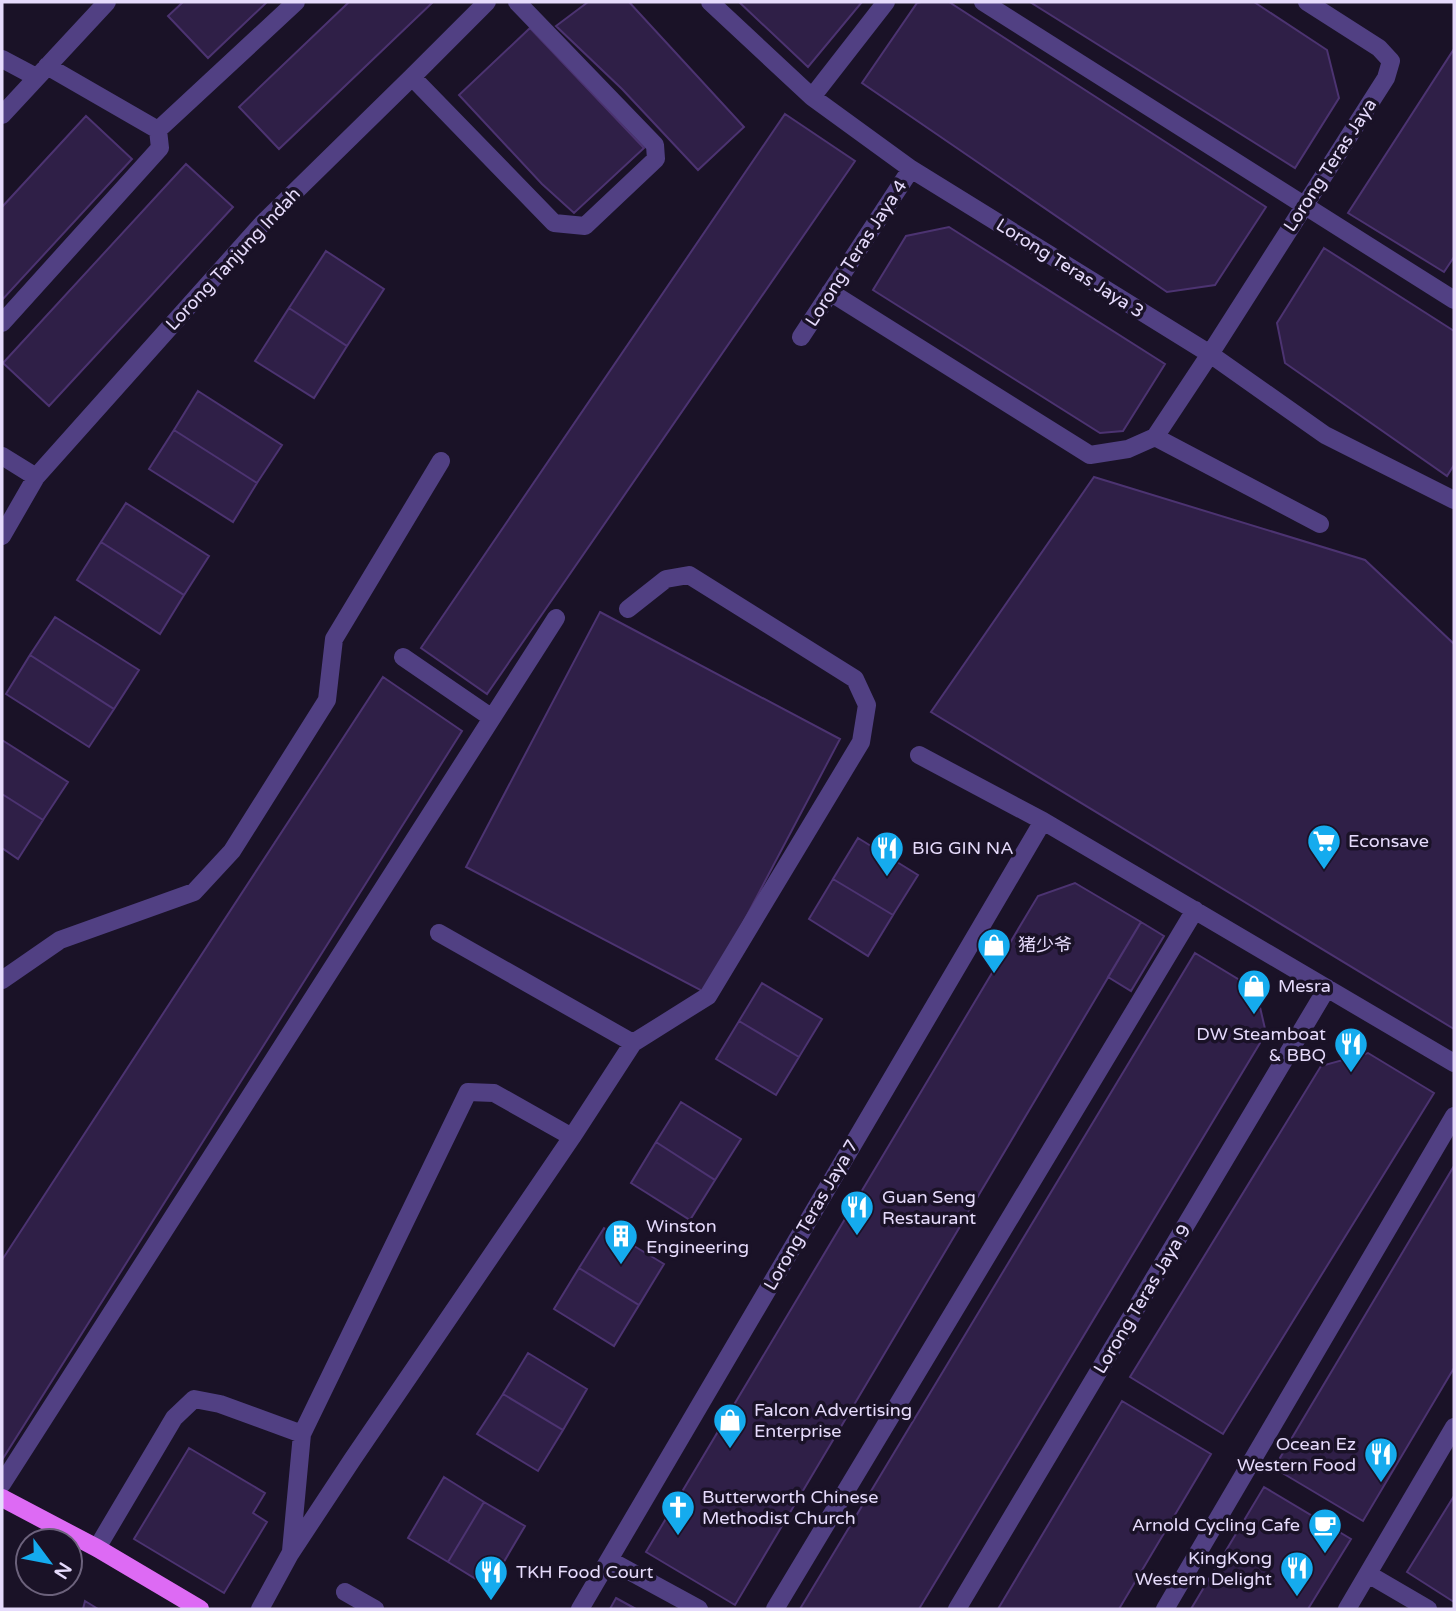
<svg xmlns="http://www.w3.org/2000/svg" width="1456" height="1611" font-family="'Varela Round','Noto Sans SC',sans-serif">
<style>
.building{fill:#2f1f47;stroke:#4c3371;stroke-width:2}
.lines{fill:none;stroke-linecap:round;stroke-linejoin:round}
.minor{stroke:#514083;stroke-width:18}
.major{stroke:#dd6af4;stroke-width:18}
.labels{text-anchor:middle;stroke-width:7;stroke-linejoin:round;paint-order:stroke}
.street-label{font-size:18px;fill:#e6dbfc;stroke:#1a1227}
.poi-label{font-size:18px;fill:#e6dbfc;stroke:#1a1227;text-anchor:start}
</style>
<rect width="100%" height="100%" fill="#1a1227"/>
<path class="building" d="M 183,2 L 267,2 L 208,58 L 168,16 Z
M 349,2 L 433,2 L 279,149 L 239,107 Z
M 588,2 L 629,2 L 744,127 L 698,170 L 622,89 L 556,26 Z
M 739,2 L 862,2 L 808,67 Z
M 921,2 L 949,2 L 1266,207 L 1215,285 L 1167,292 L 862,83 L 917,3 Z
M 1030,2 L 1254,2 L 1327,50 L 1339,98 L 1295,168 Z
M 530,28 L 644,148 L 574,213 L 542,184 L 459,95 Z
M 1454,49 L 1454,257 L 1444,272 L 1348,213 Z
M 785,114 L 855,161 L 487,694 L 421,648 Z
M 86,116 L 132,159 L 2,300 L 2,207 Z
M 186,164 L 233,207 L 49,406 L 3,363 Z
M 949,227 L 1165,364 L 1123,431 L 1100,433 L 873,290 L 906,236 Z
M 1324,248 L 1454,331 L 1454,465 L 1447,476 L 1285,363 L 1277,323 Z
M 326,251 L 384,289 L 347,346 L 289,308 Z
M 289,308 L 347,346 L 314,398 L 255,361 Z
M 198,391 L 282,445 L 257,483 L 174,430 Z
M 174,430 L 257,483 L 233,522 L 149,469 Z
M 1094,477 L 1365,560 L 1454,644 L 1454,1029 L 931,712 Z
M 126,503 L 209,556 L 184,595 L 101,542 Z
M 101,542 L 184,595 L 160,634 L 77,580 Z
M 600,612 L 840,739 L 706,993 L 466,867 Z
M 55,617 L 139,670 L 114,709 L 30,655 Z
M 30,655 L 114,709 L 89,747 L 6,694 Z
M 383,677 L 462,731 L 2,1460 L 2,1260 Z
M 2,740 L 68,782 L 43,820 L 2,794 Z
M 2,794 L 43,820 L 18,859 L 2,848 Z
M 858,838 L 918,875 L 893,915 L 833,879 Z
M 833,879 L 893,915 L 868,956 L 809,919 Z
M 1075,883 L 1141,922 L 735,1605 L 646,1552 L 1038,896 Z
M 1141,922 L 1164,936 L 1131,991 L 1108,977 Z
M 1195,953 L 1256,990 L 1266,1033 L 919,1609 L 800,1609 Z
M 762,983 L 822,1019 L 799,1057 L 739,1021 Z
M 739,1021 L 799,1057 L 776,1095 L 716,1059 Z
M 1368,1053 L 1434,1093 L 1223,1434 L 1130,1377 L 1321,1066 Z
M 681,1102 L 741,1139 L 715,1180 L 656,1142 Z
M 656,1142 L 715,1180 L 690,1220 L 631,1183 Z
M 1454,1166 L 1454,1368 L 1363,1521 L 1274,1468 Z
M 604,1228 L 664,1264 L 639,1305 L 579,1268 Z
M 579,1268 L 639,1305 L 614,1346 L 554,1309 Z
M 528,1353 L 587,1389 L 563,1430 L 503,1394 Z
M 503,1394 L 563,1430 L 538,1471 L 477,1434 Z
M 1122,1401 L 1211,1454 L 1119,1609 L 998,1609 Z
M 189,1448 L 265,1493 L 253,1513 L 267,1522 L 224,1593 L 134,1539 Z
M 444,1477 L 484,1502 L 448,1562 L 408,1538 Z
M 1264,1487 L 1351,1539 L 1308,1609 L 1191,1609 Z
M 1454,1496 L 1454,1602 L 1407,1572 Z
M 484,1502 L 525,1526 L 489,1587 L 448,1562 Z
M 616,1598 L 636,1609 L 610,1609 Z
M 85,1601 L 98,1609 L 83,1609 Z"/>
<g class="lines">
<path class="minor" d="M 710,2 L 812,97 L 911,169 L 1210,354 L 1325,435 L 1454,500
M 983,2 L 1454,300
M 2,59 L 36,77
M 47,66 L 158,130
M 412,77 L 554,223 L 585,226 L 656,159 L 655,145 L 517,2
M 812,97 L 886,2
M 2,115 L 107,2
M 158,130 L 296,2
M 830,292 L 1090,455 L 1128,449 L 1155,437 L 1210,354 L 1386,78 L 1391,61 L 1379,48 L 1307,2
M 2,323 L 160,148 L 158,130
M 801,337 L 911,169
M 1155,437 L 1320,524
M 2,456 L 36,477
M 2,536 L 36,477 L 262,224 L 412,77 L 487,2
M 403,657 L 492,718
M 919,755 L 1043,821 L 1454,1063
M 439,933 L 633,1043
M 2,980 L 60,940 L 194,892 L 232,851 L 327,700 L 334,639 L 441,461
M 2,1484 L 556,618
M 97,1548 L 174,1418 L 194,1399 L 220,1404 L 302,1434
M 291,1551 L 302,1434 L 468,1092 L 494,1093 L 572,1137
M 609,1560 L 699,1609
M 1368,1574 L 1428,1609
M 345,1592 L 375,1609
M 260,1609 L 290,1554 L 352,1460 L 572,1137 L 633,1043 L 708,996 L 861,742 L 867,705 L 855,679 L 689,575 L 666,579 L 628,609
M 580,1609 L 1043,821
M 775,1609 L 1195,910
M 957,1609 L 1327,988
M 1165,1609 L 1454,1116
M 1347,1609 L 1454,1427"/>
<path class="major" d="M 2,1498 L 97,1548 L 200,1609"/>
</g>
<defs>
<g id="supermarket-pin" transform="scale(1.75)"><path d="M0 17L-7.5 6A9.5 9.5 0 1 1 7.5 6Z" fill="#15abee" stroke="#1a1227"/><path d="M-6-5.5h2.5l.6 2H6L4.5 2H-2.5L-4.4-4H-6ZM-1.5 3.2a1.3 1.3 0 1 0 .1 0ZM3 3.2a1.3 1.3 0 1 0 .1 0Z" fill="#fff"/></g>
<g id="restaurant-pin" transform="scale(1.75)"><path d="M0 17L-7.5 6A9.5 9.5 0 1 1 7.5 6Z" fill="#15abee" stroke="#1a1227"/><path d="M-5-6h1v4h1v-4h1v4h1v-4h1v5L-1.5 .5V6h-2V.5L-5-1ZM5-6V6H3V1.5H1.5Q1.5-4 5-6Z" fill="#fff"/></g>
<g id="shop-pin" transform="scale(1.75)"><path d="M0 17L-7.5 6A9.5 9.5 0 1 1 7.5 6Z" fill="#15abee" stroke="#1a1227"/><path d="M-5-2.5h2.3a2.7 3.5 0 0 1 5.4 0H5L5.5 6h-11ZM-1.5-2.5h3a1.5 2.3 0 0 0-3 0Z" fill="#fff"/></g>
<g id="building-pin" transform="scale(1.75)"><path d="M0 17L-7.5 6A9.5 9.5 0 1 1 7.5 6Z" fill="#15abee" stroke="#1a1227"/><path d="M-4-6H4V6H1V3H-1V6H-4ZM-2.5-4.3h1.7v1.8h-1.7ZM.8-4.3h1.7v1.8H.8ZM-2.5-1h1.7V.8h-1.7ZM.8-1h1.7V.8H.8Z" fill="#fff"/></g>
<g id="church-pin" transform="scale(1.75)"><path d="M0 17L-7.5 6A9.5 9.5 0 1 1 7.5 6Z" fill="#15abee" stroke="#1a1227"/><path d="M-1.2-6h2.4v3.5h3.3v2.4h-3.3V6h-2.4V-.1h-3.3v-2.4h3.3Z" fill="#fff"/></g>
<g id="cafe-pin" transform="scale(1.75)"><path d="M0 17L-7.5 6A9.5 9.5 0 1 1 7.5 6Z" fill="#15abee" stroke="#1a1227"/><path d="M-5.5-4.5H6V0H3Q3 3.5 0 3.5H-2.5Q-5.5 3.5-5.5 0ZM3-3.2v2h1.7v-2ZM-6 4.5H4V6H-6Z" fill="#fff"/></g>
</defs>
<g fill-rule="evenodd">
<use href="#supermarket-pin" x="1324" y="841"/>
<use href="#restaurant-pin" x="887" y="848"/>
<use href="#shop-pin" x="994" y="945"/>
<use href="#shop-pin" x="1254" y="986"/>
<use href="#restaurant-pin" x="1351" y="1044"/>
<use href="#restaurant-pin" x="857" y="1207"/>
<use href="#building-pin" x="621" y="1236"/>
<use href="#shop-pin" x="730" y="1420"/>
<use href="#restaurant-pin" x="1381" y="1454"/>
<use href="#church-pin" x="678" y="1507"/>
<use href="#cafe-pin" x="1325" y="1525"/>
<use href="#restaurant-pin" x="1297" y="1568"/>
<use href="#restaurant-pin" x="491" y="1572"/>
</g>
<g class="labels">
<g class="street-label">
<text transform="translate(1330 165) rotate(-57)" y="6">Lorong Teras Jaya</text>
<text transform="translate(856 253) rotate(-57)" y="6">Lorong Teras Jaya 4</text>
<text transform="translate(233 259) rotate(-47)" y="6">Lorong Tanjung Indah</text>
<text transform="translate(1070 268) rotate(32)" y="6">Lorong Teras Jaya 3</text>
<text transform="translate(811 1215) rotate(-60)" y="6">Lorong Teras Jaya 7</text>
<text transform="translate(1142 1299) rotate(-59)" y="6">Lorong Teras Jaya 9</text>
</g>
<g class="poi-label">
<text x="1348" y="847">Econsave</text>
<text x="912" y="854">BIG GIN NA</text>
<text x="1018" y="951">猪少爷</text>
<text x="1278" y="992">Mesra</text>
<text x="1326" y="1040" text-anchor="end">DW Steamboat<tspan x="1326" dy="21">&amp; BBQ</tspan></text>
<text x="882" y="1203">Guan Seng<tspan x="882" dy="21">Restaurant</tspan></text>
<text x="646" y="1232">Winston<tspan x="646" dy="21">Engineering</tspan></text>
<text x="754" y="1416">Falcon Advertising<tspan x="754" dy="21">Enterprise</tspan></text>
<text x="1356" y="1450" text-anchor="end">Ocean Ez<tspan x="1356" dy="21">Western Food</tspan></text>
<text x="702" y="1503">Butterworth Chinese<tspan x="702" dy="21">Methodist Church</tspan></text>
<text x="1300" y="1531" text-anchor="end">Arnold Cycling Cafe</text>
<text x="1272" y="1564" text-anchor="end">KingKong<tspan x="1272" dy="21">Western Delight</tspan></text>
<text x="516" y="1578">TKH Food Court</text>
</g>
</g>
<rect width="1456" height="1611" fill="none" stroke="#e6dbfc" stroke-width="7"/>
<g transform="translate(49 1562) rotate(122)"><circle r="33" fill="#1a1227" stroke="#6c627c" stroke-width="2"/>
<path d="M0-5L12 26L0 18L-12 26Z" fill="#15abee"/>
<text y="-10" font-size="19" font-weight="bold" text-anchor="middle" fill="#e6dbfc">N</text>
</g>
</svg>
